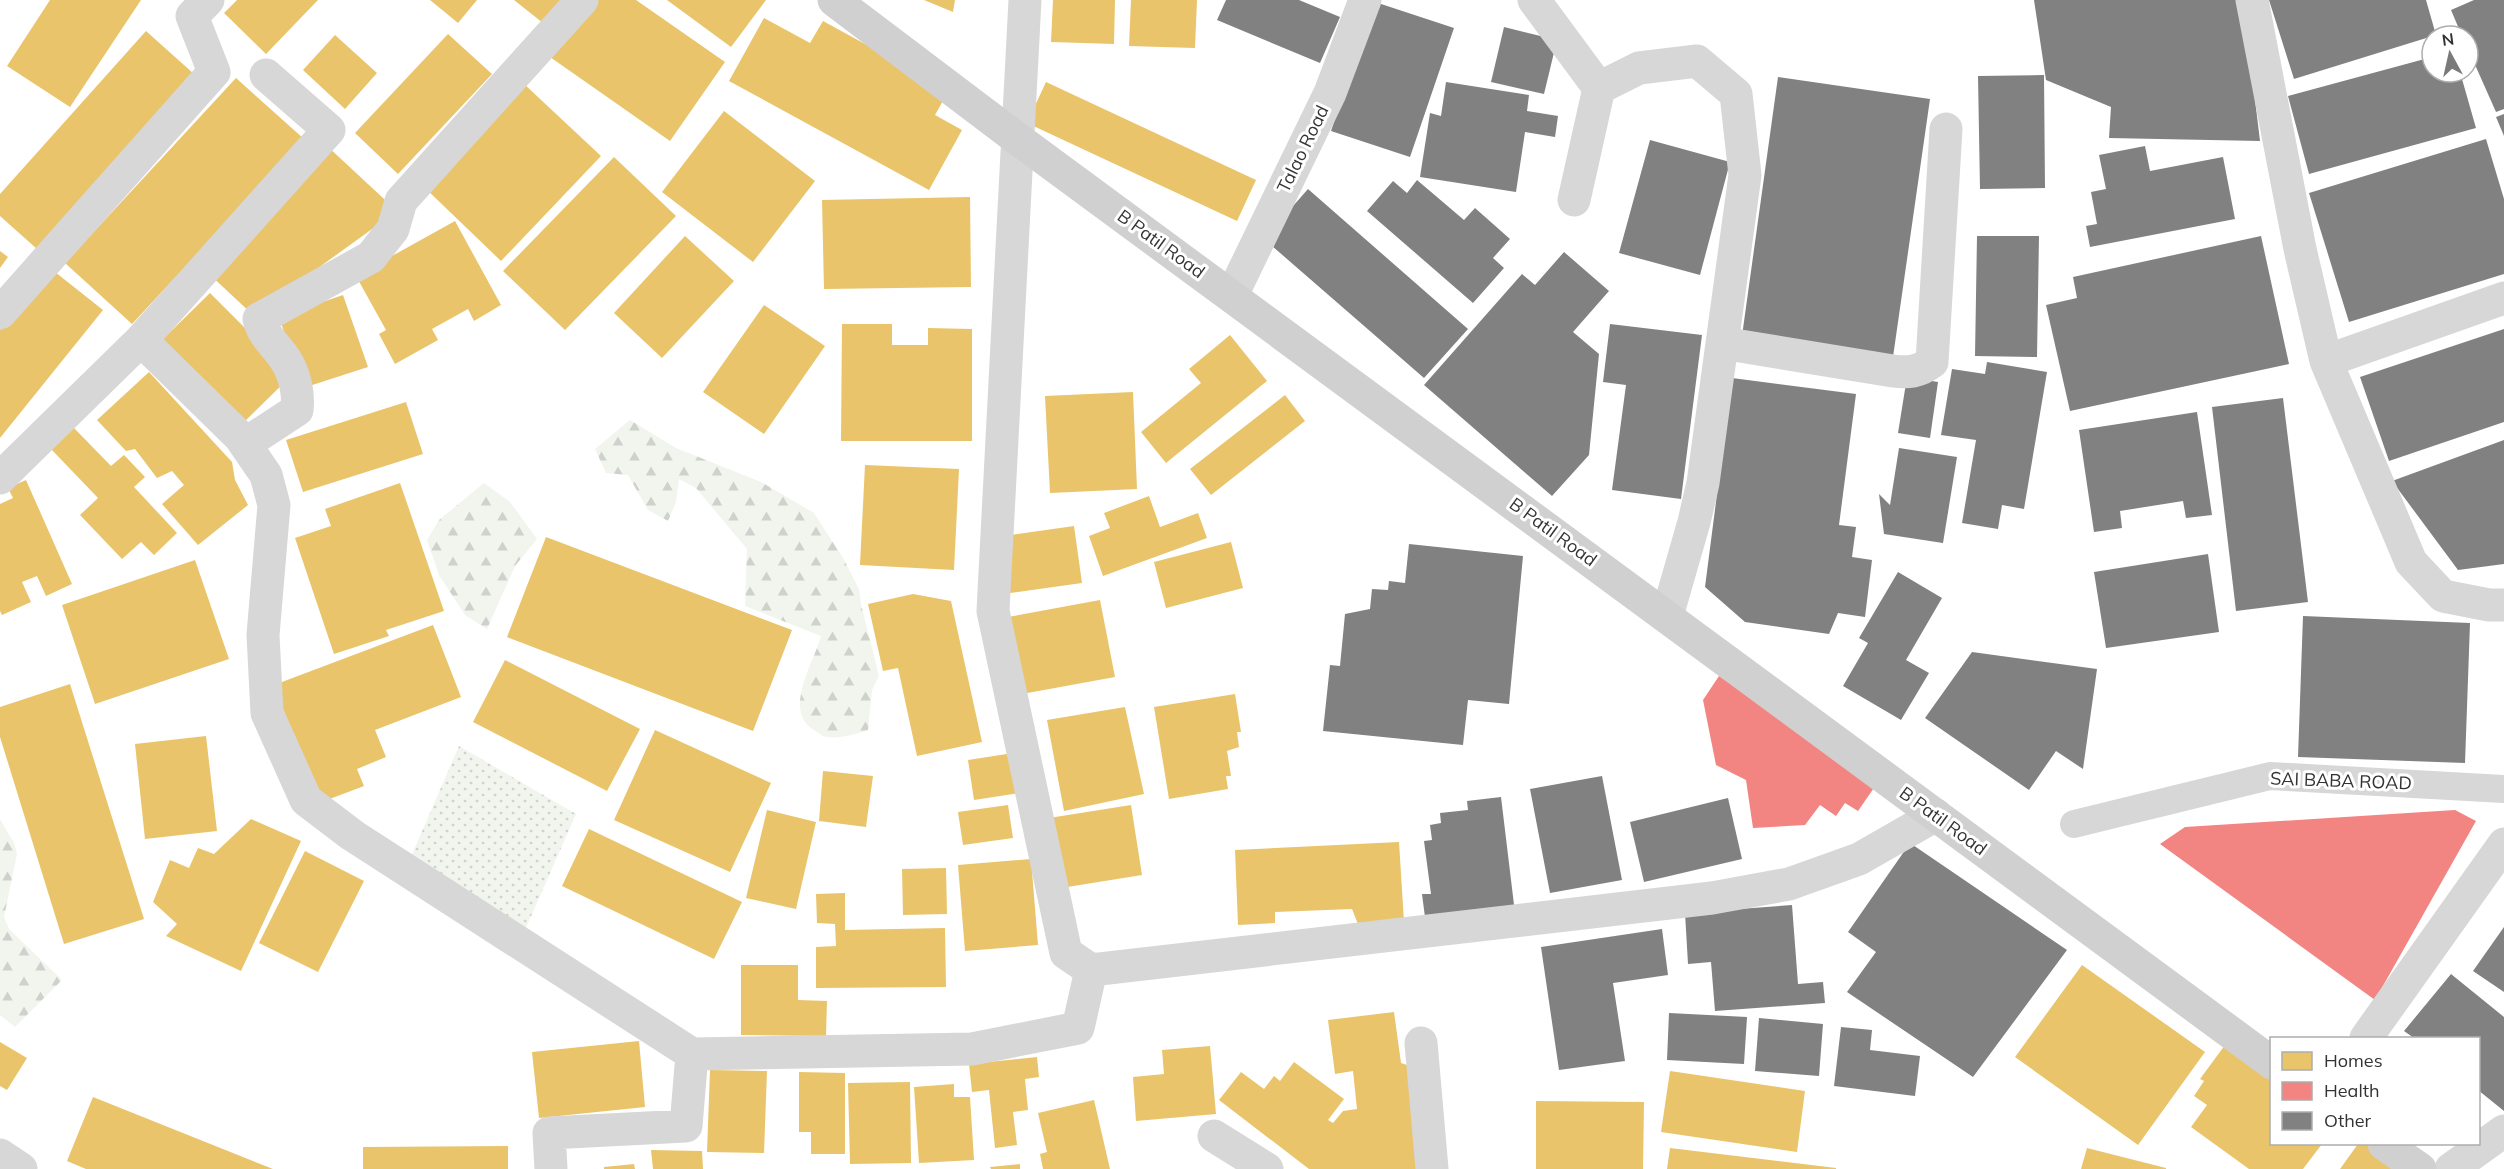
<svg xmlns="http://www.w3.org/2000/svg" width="2504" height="1169" font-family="Mulish,sans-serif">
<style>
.forest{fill:url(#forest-firs)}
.park{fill:url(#park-dots)}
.homes{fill:#e9c46a}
.health{fill:#f28482}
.building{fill:#818181}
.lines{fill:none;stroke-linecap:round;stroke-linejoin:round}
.pedestrian{stroke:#d7d7d7;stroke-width:28}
.minor{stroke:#d7d7d7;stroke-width:33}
.secondary{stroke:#d0d0d0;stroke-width:33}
.labels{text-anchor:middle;stroke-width:6;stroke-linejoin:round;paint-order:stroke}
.street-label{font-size:18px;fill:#333;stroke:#fff}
</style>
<defs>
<pattern id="forest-firs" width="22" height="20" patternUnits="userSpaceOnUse" patternTransform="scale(1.5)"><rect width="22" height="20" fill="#f1f5ed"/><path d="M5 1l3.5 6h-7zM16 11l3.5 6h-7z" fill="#cfd2cc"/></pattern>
<pattern id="park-dots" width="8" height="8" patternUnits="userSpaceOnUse" patternTransform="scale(1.5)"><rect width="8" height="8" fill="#f1f5ed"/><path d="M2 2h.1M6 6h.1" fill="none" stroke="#cfd2cc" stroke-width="1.8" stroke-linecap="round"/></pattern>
</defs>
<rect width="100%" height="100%" fill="#fff"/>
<path class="forest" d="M 630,420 L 676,448 L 761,482 L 814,513 L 843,558 L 859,589 L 861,604 L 879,676 L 872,690 L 868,730 C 857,734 839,739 826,737 C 822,736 817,732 814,730 C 782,711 814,663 821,636 L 745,606 L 747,549 L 696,488 L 679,479 L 676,502 L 668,521 L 648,510 L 628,475 L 606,473 L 595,449 Z
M 484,483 L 510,502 L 537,539 L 515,566 L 487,629 L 465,615 L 439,575 L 427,540 L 439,520 Z
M 0,819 L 14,843 L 17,854 L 4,917 L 9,929 L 62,980 L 15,1027 L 0,1015 Z"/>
<path class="park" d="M 459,746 L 576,814 L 525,930 L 410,859 Z"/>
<path class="homes" d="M 50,0 L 141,0 L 70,107 L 7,66 Z
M 237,0 L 318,0 L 266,54 L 224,13 Z
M 430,0 L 477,0 L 458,23 Z
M 514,0 L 562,0 L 543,23 Z
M 590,0 L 636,0 L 725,62 L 670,141 L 550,57 Z
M 667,0 L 766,0 L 731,47 Z
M 924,0 L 955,0 L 953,12 Z
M 1053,0 L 1115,0 L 1114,44 L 1051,42 Z
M 1131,0 L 1197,0 L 1195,48 L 1129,46 Z
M 764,18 L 810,43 L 823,21 L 949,90 L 935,115 L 962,130 L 929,190 L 729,81 Z
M 146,31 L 194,74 L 37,249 L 0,216 L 0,194 Z
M 448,34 L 492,74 L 398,174 L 355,133 Z
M 335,35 L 377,73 L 345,109 L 303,70 Z
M 236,78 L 304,139 L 132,324 L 65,263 Z
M 1046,82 L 1256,180 L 1237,221 L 1027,123 Z
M 523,83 L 601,156 L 501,261 L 423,186 Z
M 724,111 L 815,181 L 753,262 L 662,192 Z
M 326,145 L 397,211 L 253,315 L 207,272 Z
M 614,157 L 676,216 L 565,330 L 503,271 Z
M 970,197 L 971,287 L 824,289 L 822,200 Z
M 455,221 L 501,305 L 474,321 L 468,309 L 432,329 L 438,340 L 395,364 L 379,334 L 386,330 L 356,276 Z
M 685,236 L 734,281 L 662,358 L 614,313 Z
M 0,251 L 8,257 L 0,268 Z
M 50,268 L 103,310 L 0,438 L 0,330 Z
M 210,293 L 292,375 L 244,422 L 162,340 Z
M 343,295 L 368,367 L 303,388 L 279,317 Z
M 764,305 L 825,346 L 764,434 L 703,392 Z
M 842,324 L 892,324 L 892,345 L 928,345 L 928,328 L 972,329 L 972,441 L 841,441 Z
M 1230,335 L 1267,381 L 1166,463 L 1141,432 L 1201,383 L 1189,369 Z
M 149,372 L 232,462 L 235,480 L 248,505 L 198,545 L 162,504 L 184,485 L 172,471 L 157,478 L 135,449 L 126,451 L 97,420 Z
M 1133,392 L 1137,489 L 1050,493 L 1045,396 Z
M 1285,395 L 1305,421 L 1211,495 L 1190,469 Z
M 406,402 L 423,454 L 303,492 L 286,440 Z
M 74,428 L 111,466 L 124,455 L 145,477 L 134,487 L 177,533 L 154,555 L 141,542 L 122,559 L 80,515 L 98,498 L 51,449 Z
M 865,465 L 959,469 L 954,570 L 860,565 Z
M 26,480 L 72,584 L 46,596 L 37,576 L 22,582 L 31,602 L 2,615 L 0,611 L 0,504 L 13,498 L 8,488 Z
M 400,483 L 444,611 L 386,630 L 389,636 L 334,654 L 295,538 L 331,526 L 325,509 Z
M 1149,496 L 1160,527 L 1198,513 L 1207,538 L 1103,576 L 1089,536 L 1110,528 L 1104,513 Z
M 1074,526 L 1082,583 L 1010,593 L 1003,536 Z
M 546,537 L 792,630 L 753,731 L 507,637 Z
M 1231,542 L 1243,588 L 1166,608 L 1154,562 Z
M 195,560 L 229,659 L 95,704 L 62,605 Z
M 913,594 L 951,601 L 982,742 L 917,756 L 898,668 L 883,671 L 868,604 Z
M 1100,600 L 1115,677 L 1022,694 L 1008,617 Z
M 433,625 L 461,697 L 375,730 L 386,757 L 357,769 L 364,786 L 319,803 L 274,685 Z
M 505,660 L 640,729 L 607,791 L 473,722 Z
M 70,684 L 144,919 L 64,944 L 0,737 L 0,707 Z
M 1235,694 L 1241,732 L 1237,732 L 1239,747 L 1227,751 L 1231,776 L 1226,776 L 1228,789 L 1169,799 L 1154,707 Z
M 1125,707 L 1144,794 L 1064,811 L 1047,720 Z
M 655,730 L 771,783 L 730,872 L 614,820 Z
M 206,736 L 217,831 L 145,839 L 135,744 Z
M 1019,752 L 1026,792 L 974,800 L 968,760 Z
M 823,771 L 873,776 L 866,827 L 819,821 Z
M 1008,805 L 1013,838 L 963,845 L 958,812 Z
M 1131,805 L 1142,875 L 1061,888 L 1049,818 Z
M 767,810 L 816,822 L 796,909 L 746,898 Z
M 251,819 L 301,841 L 241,971 L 166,936 L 177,924 L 153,902 L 170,860 L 189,868 L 198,848 L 214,854 Z
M 589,829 L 742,902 L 714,959 L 562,886 Z
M 1399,842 L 1404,922 L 1358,924 L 1352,909 L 1275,912 L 1275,923 L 1238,925 L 1235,850 Z
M 305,851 L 364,881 L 318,972 L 259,943 Z
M 1031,859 L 1038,945 L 965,951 L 958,865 Z
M 946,868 L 947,914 L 903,915 L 902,869 Z
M 845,893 L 845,930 L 945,928 L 946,987 L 816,988 L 816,947 L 836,946 L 835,924 L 817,923 L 816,894 Z
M 741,965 L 798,965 L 798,1000 L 827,1001 L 826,1036 L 741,1035 Z
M 2082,965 L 2205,1052 L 2138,1145 L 2015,1057 Z
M 1394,1012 L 1401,1063 L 1407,1065 L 1421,1169 L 1309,1169 L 1219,1100 L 1241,1072 L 1264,1089 L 1274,1076 L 1280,1081 L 1294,1062 L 1344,1099 L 1328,1120 L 1333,1123 L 1343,1111 L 1357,1109 L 1353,1071 L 1335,1074 L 1328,1020 Z
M 639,1041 L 645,1107 L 539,1118 L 532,1052 Z
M 0,1042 L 27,1058 L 7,1090 L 0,1086 Z
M 2225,1045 L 2272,1079 L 2272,1144 L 2322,1144 L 2303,1169 L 2249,1169 L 2191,1127 L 2207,1105 L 2194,1096 L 2204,1081 L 2200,1079 Z
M 1210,1046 L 1216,1114 L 1136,1121 L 1133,1077 L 1164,1074 L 1162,1050 Z
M 1037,1057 L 1039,1077 L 1025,1079 L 1028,1110 L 1013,1112 L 1017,1145 L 995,1148 L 989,1090 L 972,1092 L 969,1064 Z
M 710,1070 L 767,1071 L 764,1153 L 707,1152 Z
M 1670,1071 L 1805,1091 L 1797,1152 L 1661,1132 Z
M 799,1072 L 845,1073 L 845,1154 L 811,1154 L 811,1132 L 799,1132 Z
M 910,1082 L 911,1163 L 850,1164 L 848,1083 Z
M 954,1084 L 954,1097 L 970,1097 L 974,1160 L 919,1163 L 914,1087 Z
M 93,1097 L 273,1169 L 86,1169 L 67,1161 Z
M 1094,1100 L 1110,1169 L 1043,1169 L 1040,1154 L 1047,1152 L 1038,1113 Z
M 1536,1101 L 1644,1102 L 1643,1169 L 1536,1169 Z
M 2358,1144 L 2372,1144 L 2408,1169 L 2340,1169 Z
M 508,1146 L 508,1169 L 363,1169 L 363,1147 Z
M 1670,1148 L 1836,1168 L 1836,1169 L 1667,1169 Z
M 2087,1148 L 2166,1168 L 2166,1169 L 2081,1169 Z
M 651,1150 L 702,1151 L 703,1169 L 653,1169 Z
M 634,1164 L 635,1169 L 604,1169 L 604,1167 Z
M 1020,1164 L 1020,1169 L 991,1169 L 990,1167 Z"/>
<path class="health" d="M 1719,676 L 1878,782 L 1858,811 L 1845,803 L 1836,816 L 1820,805 L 1805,825 L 1753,828 L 1746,780 L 1716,765 L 1703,700 Z
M 2455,810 L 2476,821 L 2375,1000 L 2160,844 L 2185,827 Z"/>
<path class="building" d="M 1226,0 L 1299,0 L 1340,17 L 1320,63 L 1217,20 Z
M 2034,0 L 2243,0 L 2260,141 L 2109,138 L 2111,107 L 2046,80 Z
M 2269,0 L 2426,0 L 2436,35 L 2294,79 Z
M 2474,0 L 2504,0 L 2504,109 L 2496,112 L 2468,49 L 2468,36 L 2462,36 L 2451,10 Z
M 1375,2 L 1454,28 L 1410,157 L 1331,131 Z
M 1504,27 L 1557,40 L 1544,94 L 1491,82 Z
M 2432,57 L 2432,72 L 2460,72 L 2476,128 L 2309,174 L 2288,96 Z
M 2044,75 L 2045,188 L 1980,189 L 1978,76 Z
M 1778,77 L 1930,99 L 1893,357 L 1742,336 Z
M 1446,82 L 1529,95 L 1527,111 L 1558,116 L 1555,137 L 1525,132 L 1516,192 L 1420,177 L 1430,113 L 1441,116 Z
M 2504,114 L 2504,136 L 2496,117 Z
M 2486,139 L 2504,199 L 2504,274 L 2349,322 L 2309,193 Z
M 1650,140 L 1730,162 L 1700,275 L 1619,253 Z
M 2145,146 L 2150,171 L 2223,157 L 2235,219 L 2090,247 L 2086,226 L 2097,224 L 2091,192 L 2106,189 L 2099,155 Z
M 1417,180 L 1464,220 L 1475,208 L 1510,239 L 1493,258 L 1504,268 L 1473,303 L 1367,211 L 1393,181 L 1407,193 Z
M 1308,189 L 1468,329 L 1424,378 L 1264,239 Z
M 1977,236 L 2039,236 L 2037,357 L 1975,356 Z
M 2261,236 L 2289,364 L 2070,411 L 2046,305 L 2077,298 L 2073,277 Z
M 1564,252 L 1609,291 L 1573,332 L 1599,354 L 1589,455 L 1552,496 L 1424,385 L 1522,274 L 1535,285 Z
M 1610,324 L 1702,335 L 1681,499 L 1612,490 L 1626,385 L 1603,382 Z
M 2504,329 L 2504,422 L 2389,461 L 2360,377 Z
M 1987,362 L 2047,372 L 2024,509 L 2002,505 L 1998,529 L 1962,523 L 1976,440 L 1941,435 L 1952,369 L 1985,374 Z
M 1907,377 L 1938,382 L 1930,438 L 1898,433 Z
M 1732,378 L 1856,394 L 1839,525 L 1856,527 L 1852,557 L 1872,560 L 1865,617 L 1838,613 L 1829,634 L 1745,622 L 1705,587 Z
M 2283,398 L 2308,602 L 2236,611 L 2212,407 Z
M 2197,412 L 2212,515 L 2186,518 L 2183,501 L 2120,511 L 2122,528 L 2094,532 L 2079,430 Z
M 2504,440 L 2504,564 L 2458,570 L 2392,481 Z
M 1899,448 L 1957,457 L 1943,543 L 1884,534 L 1879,494 L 1890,505 Z
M 1409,544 L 1523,556 L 1509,704 L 1468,700 L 1463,745 L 1323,731 L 1330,665 L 1340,666 L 1345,614 L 1370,609 L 1372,589 L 1388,590 L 1389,581 L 1405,583 Z
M 2208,554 L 2219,632 L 2106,648 L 2094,572 Z
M 1898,572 L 1942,598 L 1906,660 L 1929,673 L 1901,720 L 1843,686 L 1868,643 L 1859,638 Z
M 2303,616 L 2470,623 L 2465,763 L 2298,757 Z
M 1972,652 L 2097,669 L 2083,769 L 2056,751 L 2029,790 L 1925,718 Z
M 1602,776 L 1622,880 L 1550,893 L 1530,789 Z
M 1501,797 L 1515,913 L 1426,925 L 1422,894 L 1431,894 L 1424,841 L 1432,840 L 1430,825 L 1441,823 L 1440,813 L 1468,810 L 1467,801 Z
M 1728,798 L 1742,859 L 1644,882 L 1630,822 Z
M 1910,843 L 2067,950 L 1973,1077 L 1847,992 L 1876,952 L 1848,932 Z
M 1792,905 L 1798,984 L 1823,982 L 1825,1003 L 1715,1011 L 1711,962 L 1688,964 L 1685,913 Z
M 2504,927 L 2504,992 L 2473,971 Z
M 1662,929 L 1668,975 L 1613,983 L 1625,1061 L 1559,1070 L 1541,947 Z
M 2451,974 L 2504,1017 L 2504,1111 L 2478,1090 L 2478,1038 L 2414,1038 L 2404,1031 Z
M 1669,1013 L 1747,1017 L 1744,1064 L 1667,1060 Z
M 1759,1018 L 1823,1024 L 1819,1076 L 1755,1071 Z
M 1841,1027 L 1872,1030 L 1870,1050 L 1920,1056 L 1915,1096 L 1834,1086 Z"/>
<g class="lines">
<path class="pedestrian" d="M 2074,824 L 2270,776 L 2504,789"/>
<path class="minor" d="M 1025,0 L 993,611 L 1066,953 L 1091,970 L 1712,898 L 1789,884 L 1859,859 L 1936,815
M 1534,0 L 1599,88
M 2252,0 L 2300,249 L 2326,361 L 2411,562 L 2443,596 L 2489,605 L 2504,605
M 1574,200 L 1599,88 L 1639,68 L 1697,61 L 1736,94 L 1745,175 L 1703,483 L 1694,522 L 1667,616
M 1232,295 L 1330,93 L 1365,0
M 0,313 L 214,72 L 192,16 L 208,0
M 141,340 L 240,437 L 266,475 L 274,505 L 263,635 L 267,713 L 306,800 L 352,835 L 692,1054
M 1722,343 L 1893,371 C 1908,373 1919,372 1932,362 L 1946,129
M 2326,361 L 2504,298
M 245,444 L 297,410 C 299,394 295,374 285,359 C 276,345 263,336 259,319 L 371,257 L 393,229 L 401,201 L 582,0
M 0,478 L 141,340 L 329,130 L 266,75
M 2366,1038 L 2504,844
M 1421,1043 L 1432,1169
M 1214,1136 L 1267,1169
M 0,1155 L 21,1169
M 551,1169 L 549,1133 L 686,1126 L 692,1054 L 972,1049 L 1078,1028 L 1091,970
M 2451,1169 L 2504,1131"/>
<path class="secondary" d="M 834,0 L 1019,140 L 2272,1063
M 2384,1144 L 2420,1169"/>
</g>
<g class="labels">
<g class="street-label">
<text transform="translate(1303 149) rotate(-64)" y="6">Talao Road</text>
<text transform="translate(1161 244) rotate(36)" y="6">B Patil Road</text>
<text transform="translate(1553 532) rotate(36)" y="6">B Patil Road</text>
<text transform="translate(2341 781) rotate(2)" y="6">SAI BABA ROAD</text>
<text transform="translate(1943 821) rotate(36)" y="6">B Patil Road</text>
</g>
</g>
<rect x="2270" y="1037" width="210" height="108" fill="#ffffff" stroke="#adadad" stroke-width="1.5"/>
<rect x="2282" y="1052" width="30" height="18" fill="#e9c46a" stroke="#adadad" stroke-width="1.5"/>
<text x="2324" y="1067" font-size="18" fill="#333333">Homes</text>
<rect x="2282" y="1082" width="30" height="18" fill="#f28482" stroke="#adadad" stroke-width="1.5"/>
<text x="2324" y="1097" font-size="18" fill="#333333">Health</text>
<rect x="2282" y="1112" width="30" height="18" fill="#818181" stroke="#adadad" stroke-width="1.5"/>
<text x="2324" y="1127" font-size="18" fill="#333333">Other</text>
<g transform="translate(2450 54) rotate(352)"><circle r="28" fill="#ffffff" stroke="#adadad" stroke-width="1.5"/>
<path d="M0-4.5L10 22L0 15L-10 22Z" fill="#7a7a7a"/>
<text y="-9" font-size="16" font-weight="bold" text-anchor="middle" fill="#333333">N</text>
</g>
</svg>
